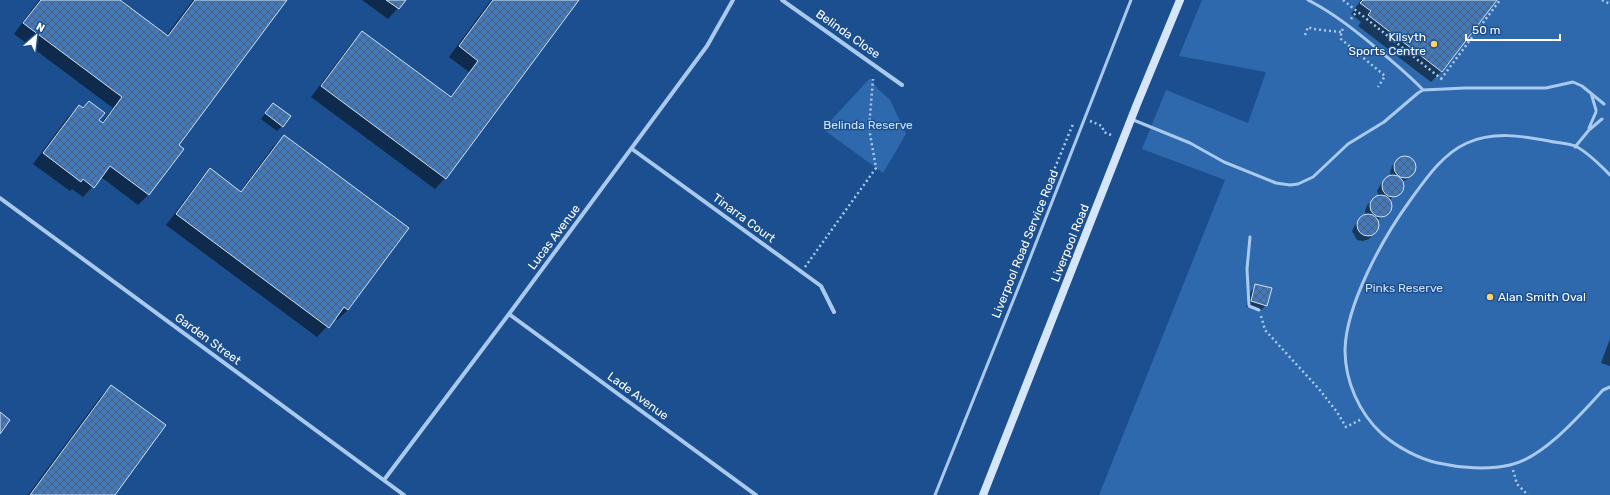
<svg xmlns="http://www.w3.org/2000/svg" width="1610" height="495" font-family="Rubik,sans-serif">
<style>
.green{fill:#2e69ad}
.shadow{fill:#0007}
.building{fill:url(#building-cross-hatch);stroke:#cfe3fa}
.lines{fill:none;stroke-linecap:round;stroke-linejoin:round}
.path{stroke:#a9c9ee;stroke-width:2.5;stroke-dasharray:2 3;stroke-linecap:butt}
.service{stroke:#a9c9ee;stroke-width:3}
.minor{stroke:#a9c9ee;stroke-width:4}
.secondary{stroke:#d6e6fa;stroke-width:8}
.poi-dot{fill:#ffd166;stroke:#1b4f8f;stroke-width:1.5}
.labels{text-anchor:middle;stroke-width:3;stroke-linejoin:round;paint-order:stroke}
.street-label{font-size:12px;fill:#fff;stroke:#1b4f8f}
.poi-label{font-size:12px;fill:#fff;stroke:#1b4f8f;text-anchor:end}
.park-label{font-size:12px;fill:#cfe3fa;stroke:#1b4f8f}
</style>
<defs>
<pattern id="building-cross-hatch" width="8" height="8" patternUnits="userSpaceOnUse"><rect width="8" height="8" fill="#4478b7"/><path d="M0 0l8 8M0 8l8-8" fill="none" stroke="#486282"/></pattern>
</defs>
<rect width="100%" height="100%" fill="#1b4f8f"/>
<path class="green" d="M 1202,0 L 1610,0 L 1610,495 L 1099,495 L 1225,180 L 1142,149 L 1166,90 L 1248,123 L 1266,72 L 1179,56 Z
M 870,78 L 878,89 L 890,100 L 906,134 L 883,173 L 823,129 Z"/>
<path class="shadow" d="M 39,0 L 118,0 L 166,36 L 193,0 L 286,0 L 178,145 L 149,194 L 138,205 L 101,177 L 83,197 L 72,189 L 70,191 L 33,164 L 68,117 L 79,106 L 101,123 L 113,108 L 14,34 Z
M 362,0 L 405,0 L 388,19 Z
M 491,0 L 578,0 L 445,178 L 435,189 L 311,97 L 352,43 L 362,32 L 450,97 L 469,72 L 449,57 Z
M 1361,0 L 1495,0 L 1441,72 L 1431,82 L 1358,26 L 1361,22 L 1351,14 Z
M 273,104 L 282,126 L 277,131 L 261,119 Z
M 284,136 L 348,310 L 337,320 L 335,318 L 317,337 L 166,225 L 200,180 L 210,170 L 240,192 L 273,147 Z
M 1404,157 L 1413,160 L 1415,166 L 1412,174 L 1406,180 L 1401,182 L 1403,185 L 1401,191 L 1388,201 L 1390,205 L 1389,211 L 1376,221 L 1378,225 L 1374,233 L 1369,239 L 1363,241 L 1357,240 L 1352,231 L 1355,225 L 1366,216 L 1365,211 L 1367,205 L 1379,196 L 1377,191 L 1380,185 L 1391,176 L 1390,172 L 1392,166 Z
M 1256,286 L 1266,305 L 1261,310 L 1246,307 L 1251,291 Z
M 1610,339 L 1610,366 L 1601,363 Z
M 111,386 L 114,495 L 28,495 L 101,396 Z"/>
<path class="building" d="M 41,0 L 120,0 L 168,36 L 195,0 L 287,0 L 179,145 L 184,149 L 149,195 L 110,166 L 94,188 L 83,179 L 81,182 L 43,153 L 79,105 L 83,108 L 89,101 L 105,113 L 99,120 L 103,123 L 122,97 L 23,23 Z
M 386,0 L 406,0 L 399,9 Z
M 493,0 L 579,0 L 446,179 L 321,86 L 362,31 L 451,97 L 478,61 L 459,46 Z
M 1363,0 L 1497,0 L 1442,72 L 1368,15 L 1371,11 L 1360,3 Z
M 273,103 L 291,116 L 283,127 L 265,113 Z
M 284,135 L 409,228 L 348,310 L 344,307 L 329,328 L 176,214 L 210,168 L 241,192 Z
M1394 167a11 11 0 1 1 22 0a11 11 0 1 1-22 0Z
M1382 186a11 11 0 1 1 22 0a11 11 0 1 1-22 0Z
M1370 206a11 11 0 1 1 22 0a11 11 0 1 1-22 0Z
M1357 225a11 11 0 1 1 22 0a11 11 0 1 1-22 0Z
M 1255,284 L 1272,288 L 1267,306 L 1251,301 Z
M 111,385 L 166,425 L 115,495 L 30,495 Z
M 0,412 L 10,420 L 0,434 Z"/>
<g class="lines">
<path class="path" d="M 1343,0 L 1444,81
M 1602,0 L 1610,4
M 1351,19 L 1357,11
M 1343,29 L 1341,32 L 1341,39 L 1385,76 L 1378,87
M 1305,35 L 1308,27 L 1313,29 L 1341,32
M 1441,79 L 1500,0
M 1090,121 L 1102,126 L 1104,132 L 1111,135
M 1028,233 L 1073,124
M 805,267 L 876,168 L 869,128 L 873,79
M 1261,316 L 1265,330 L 1319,389 L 1337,412 L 1346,427 L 1362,419
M 1513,470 L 1517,484 L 1528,495"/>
<path class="service" d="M 1308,0 C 1335,14 1357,32 1380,51 C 1395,64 1410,76 1423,90
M 1591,93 L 1596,110
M 1131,119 L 1190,143 L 1224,162 L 1276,183 L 1290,185 L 1298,184 L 1313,177 L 1348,144 L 1384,122 L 1418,93 L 1423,90 L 1465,88 L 1546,88 L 1573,82 L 1582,86 L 1604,104
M 1589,128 L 1596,112
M 1575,147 L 1589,130 L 1602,119
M 1610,175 C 1600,165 1588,152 1575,146 C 1567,143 1557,143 1549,141 C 1522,136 1494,131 1467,143 C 1442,154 1425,180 1409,202 C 1383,238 1346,304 1345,350 C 1345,381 1359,413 1382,434 C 1397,447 1419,459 1438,463 C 1460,468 1488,470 1510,465 C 1543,458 1581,414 1603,390 L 1610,387
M 1250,237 L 1247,269 L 1249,306 L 1259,310
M 935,495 L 1025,271 L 1131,0"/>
<path class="minor" d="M 782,0 L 902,85
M 632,149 L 821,286 L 834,312
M 0,198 L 404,495
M 509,314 L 756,495
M 384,480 L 509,314 L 707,46 L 733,0"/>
<path class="secondary" d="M 983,495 L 1137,104 L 1180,0"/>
</g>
<g class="poi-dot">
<circle cx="1434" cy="44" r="4"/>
<circle cx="1490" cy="297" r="4"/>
</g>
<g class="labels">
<g class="street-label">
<text transform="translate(848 34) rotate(35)" y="4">Belinda Close</text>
<text transform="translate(744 218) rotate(36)" y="4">Tinarra Court</text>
<text transform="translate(554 237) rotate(-53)" y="4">Lucas Avenue</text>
<text transform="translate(1070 243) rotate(-68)" y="4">Liverpool Road</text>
<text transform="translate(1025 244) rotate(-68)" y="4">Liverpool Road Service Road</text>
<text transform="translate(208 339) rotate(36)" y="4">Garden Street</text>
<text transform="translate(638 396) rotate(36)" y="4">Lade Avenue</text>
</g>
<g class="poi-label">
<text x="1426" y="41">Kilsyth<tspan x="1426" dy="14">Sports Centre</tspan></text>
<text x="1498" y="301" text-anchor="start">Alan Smith Oval</text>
</g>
<g class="park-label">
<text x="868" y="129">Belinda Reserve</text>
<text x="1404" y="292">Pinks Reserve</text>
</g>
</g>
<g transform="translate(36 36) rotate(28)" stroke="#1b4f8f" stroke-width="3" paint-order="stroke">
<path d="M0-3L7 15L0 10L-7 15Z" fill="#ffffff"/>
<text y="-6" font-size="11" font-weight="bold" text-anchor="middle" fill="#ffffff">N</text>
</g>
<path d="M1466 34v6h94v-6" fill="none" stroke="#ffffff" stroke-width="2"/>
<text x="1472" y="34" font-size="12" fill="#ffffff" stroke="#1b4f8f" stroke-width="3" paint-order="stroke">50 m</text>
</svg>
